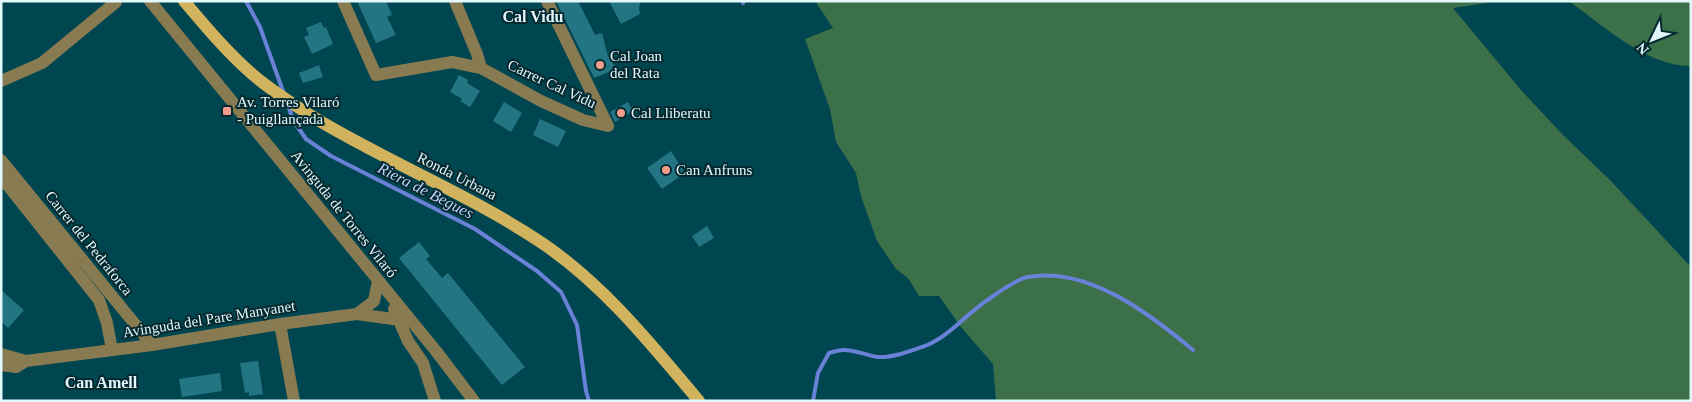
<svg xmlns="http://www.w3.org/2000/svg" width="1692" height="402" font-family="Georgia,serif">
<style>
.green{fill:#3b7049}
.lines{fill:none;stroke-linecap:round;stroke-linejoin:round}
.stream{stroke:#6981d6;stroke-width:4}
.building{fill:#237583}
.minor{stroke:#887a51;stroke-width:12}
.major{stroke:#d1b35d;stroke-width:12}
.poi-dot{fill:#f59d8d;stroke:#042a30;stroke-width:2}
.labels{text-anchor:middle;stroke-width:4;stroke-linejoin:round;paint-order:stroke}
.poi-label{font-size:15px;fill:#e4f7fb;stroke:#042a30;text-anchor:start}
.street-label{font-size:15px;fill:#e4f7fb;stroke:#042a30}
.neighbourhood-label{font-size:16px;font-weight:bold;fill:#e4f7fb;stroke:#042a30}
.water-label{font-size:16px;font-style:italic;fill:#c1d0fd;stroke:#042a30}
</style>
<rect width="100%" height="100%" fill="#004650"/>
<path class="green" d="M 815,1 L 1499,1 L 1453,8 L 1521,90 L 1563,135 L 1610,180 L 1691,267 L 1691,401 L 996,401 L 993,364 L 961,327 L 939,296 L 919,296 L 908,278 L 896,269 L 877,241 L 861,196 L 856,173 L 836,142 L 830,109 L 805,39 L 833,28 Z
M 1569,1 L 1691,1 L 1691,66 C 1648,67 1602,25 1569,1 Z"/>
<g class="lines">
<path class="stream" d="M 246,1 L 260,27 L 284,94
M 743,1 L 743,3
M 288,105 L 293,120 L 306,139 L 331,156 L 475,229 L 537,271 L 561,292 L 577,325 L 586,391 L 589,401
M 813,401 L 818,373 L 829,353 C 833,352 839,350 844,350 C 855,350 866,355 877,357 C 892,358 911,351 925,346 C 950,336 967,313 989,299 C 999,292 1016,279 1028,277 C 1088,266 1150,314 1193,350"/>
</g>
<path class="building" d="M 357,1 L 386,1 L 392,15 L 387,17 L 396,35 L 376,43 Z
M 556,1 L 578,1 L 595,35 L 602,33 L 607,53 L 616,69 L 594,78 Z
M 609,1 L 641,1 L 639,8 L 640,14 L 621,24 Z
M 321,22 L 324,28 L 326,27 L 333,44 L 312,54 L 304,37 L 309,35 L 306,28 Z
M 319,65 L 323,77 L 303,83 L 299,73 Z
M 459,75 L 468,80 L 467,83 L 480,91 L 470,107 L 460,101 L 462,99 L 450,92 Z
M 504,102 L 522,113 L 511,132 L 493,121 Z
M 628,102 L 633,111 L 615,122 L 610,112 Z
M 540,119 L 566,131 L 558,147 L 533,135 Z
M 671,151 L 685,173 L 662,189 L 647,168 Z
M 707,226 L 714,238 L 699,247 L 692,236 Z
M 419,242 L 430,256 L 426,259 L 442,278 L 448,273 L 525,367 L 502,385 L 399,258 Z
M 1,290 L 24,310 L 8,328 L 1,321 Z
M 258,361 L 263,394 L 249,396 L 249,392 L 245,393 L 240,363 Z
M 220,373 L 222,391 L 182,397 L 179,379 Z"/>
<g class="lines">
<path class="minor" d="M 150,1 L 436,351 L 474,401
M 343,1 L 376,75 L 452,62 L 481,68 L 541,101 L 583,120 L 608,126 L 547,1
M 455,1 L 477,54 L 481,68
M 1,81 L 42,63 L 116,2
M 1,160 L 152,345
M 1,177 L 99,300 L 107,323 L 112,350
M 394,309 L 408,341 L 423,363 L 435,401
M 357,314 L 400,320
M 280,324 L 294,401
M 1,354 L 26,361
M 1,365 L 16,367 L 26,361 L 152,345 L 280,324 L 357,314 L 374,301 L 378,281"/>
<path class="major" d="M 184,1 C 205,26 227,52 251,73 C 270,90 292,103 313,117 C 387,162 469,194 542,243 C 604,285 651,344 699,401"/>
</g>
<g class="poi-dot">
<circle cx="600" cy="65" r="5"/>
<rect x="222" y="106" width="10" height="10" rx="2.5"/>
<circle cx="621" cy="113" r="5"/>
<circle cx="666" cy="170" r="5"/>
</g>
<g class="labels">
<g class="poi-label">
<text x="610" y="61">Cal Joan<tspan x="610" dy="17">del Rata</tspan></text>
<text x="237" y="107">Av. Torres Vilaró<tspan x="237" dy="17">- Puigllançada</tspan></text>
<text x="631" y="118">Cal Lliberatu</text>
<text x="676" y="175">Can Anfruns</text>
</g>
<g class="street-label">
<text transform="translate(552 84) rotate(25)" y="5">Carrer Cal Vidu</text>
<text transform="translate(457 176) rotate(27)" y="5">Ronda Urbana</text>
<text transform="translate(344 214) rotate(51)" y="5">Avinguda de Torres Vilaró</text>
<text transform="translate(89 243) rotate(51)" y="5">Carrer del Pedraforca</text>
<text transform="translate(209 319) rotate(-9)" y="5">Avinguda del Pare Manyanet</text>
</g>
<g class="neighbourhood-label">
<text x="533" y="22">Cal Vidu</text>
<text x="101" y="388">Can Amell</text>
</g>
<g class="water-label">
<text transform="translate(426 190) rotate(27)" y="6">Riera de Begues</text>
</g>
</g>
<rect width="1692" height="402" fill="none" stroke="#e4f7fb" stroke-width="5"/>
<g transform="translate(1652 40) rotate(227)" stroke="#042a30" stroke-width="4" paint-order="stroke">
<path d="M0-4L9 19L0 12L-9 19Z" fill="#e4f7fb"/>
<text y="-8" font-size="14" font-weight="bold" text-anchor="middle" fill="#e4f7fb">N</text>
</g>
</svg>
